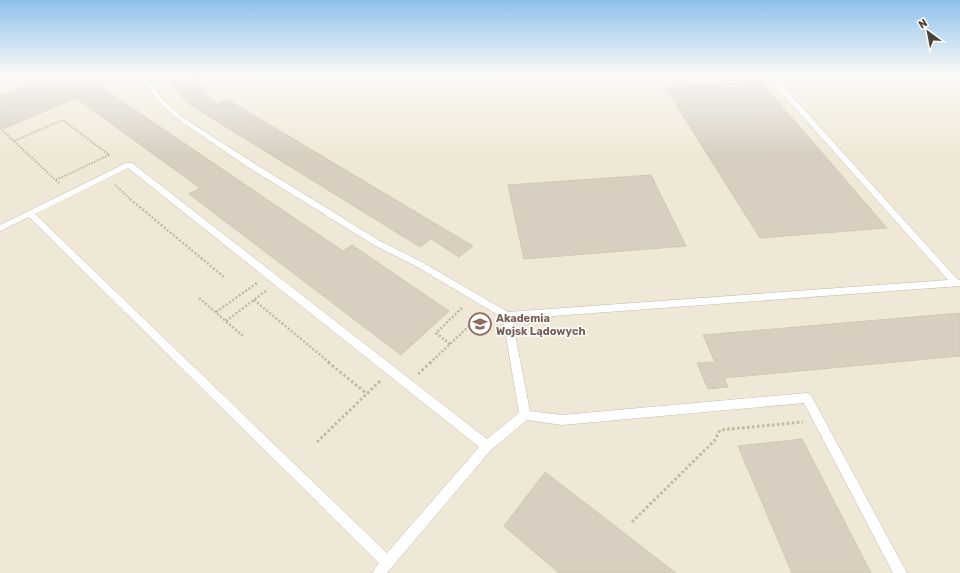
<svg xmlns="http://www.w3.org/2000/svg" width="960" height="573" font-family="Rubik,sans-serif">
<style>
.education{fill:#efe8d6}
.building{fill:#d8cfc1;stroke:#d3c7b4}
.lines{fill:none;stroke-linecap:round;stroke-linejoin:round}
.lane-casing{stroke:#c2bbae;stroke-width:1}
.path-far2{stroke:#c4b79f;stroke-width:2;stroke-dasharray:1.5 1.5;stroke-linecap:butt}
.path-far1{stroke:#c4b79f;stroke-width:2.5;stroke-dasharray:2 2;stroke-linecap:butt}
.path{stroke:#c4b79f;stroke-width:3;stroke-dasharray:2.5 2.5;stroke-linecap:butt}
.lane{fill:#fff;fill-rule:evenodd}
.labels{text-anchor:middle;stroke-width:3;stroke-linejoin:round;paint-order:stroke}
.education-label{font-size:11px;font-weight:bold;fill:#785e54;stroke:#fff;text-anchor:start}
</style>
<rect width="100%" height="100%" fill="#f6f3ec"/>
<path class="education" d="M 0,74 L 960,74 L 960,573 L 0,573 Z"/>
<path class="building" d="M 56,74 L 82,74 L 343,251 L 352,245 L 449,311 L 401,355 L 189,194 L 200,188 L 76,98 L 0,130 L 0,96 Z
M 164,74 L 191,74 L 217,105 L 228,100 L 473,246 L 459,257 L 431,239 L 420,247 L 186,102 Z
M 761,82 L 887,228 L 760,238 L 665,87 Z
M 651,175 L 686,246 L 524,259 L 508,185 Z
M 960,313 L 960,356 L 724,378 L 728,387 L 708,389 L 697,363 L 715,362 L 703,335 Z
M 802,439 L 871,573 L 792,573 L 738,446 Z
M 545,472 L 676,573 L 559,573 L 504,526 Z"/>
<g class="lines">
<g class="lane-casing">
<path id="lane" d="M 139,74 L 145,74 L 162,99 L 182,117 L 246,158 L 380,241 L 420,261 L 508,312 L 948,280 L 765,74 L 772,74 L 958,280 L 960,280 L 960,286 L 512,319 L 530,411 L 562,415 L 807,393 L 811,395 L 907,573 L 893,573 L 804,403 L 562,425 L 527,420 L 491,450 L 387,573 L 372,573 L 379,563 L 29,217 L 0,231 L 0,225 L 126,163 L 132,163 L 487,439 L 519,413 L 503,318 L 414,265 L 374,245 L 240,162 L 178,119 L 158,101 ZM 128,168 L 479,447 L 387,553 L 35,214 Z"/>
</g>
<path class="path-far2" d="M 3,131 L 60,184
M 14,141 L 63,120 L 109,155 L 56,180
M 115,185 L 131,200"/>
<path class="path-far1" d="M 130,199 L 224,277
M 199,298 L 243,336
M 254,300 L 330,363
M 216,312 L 257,283
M 226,321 L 267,290
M 450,344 L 436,333 L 463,307
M 430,363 L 469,326 L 492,323"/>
<path class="path" d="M 328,362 L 367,394
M 418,374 L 431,362
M 317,442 L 380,381
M 632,522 L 715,440 L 720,430 L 803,422"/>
<use href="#lane" class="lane"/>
</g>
<linearGradient id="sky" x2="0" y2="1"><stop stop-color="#8fc1ec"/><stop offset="0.48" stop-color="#fbfaf6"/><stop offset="1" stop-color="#fbfaf6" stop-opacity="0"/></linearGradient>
<rect width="960" height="155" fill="url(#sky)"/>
<defs>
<g id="university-ring" transform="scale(1.15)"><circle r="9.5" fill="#fff" stroke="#8d6e63" stroke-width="1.5"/><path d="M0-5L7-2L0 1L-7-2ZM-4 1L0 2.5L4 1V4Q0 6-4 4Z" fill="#8d6e63"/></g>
</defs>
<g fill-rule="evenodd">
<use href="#university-ring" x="480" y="324"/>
</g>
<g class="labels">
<g class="education-label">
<text x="496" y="322">Akademia<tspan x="496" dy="13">Wojsk Lądowych</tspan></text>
</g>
</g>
<g transform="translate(928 32) rotate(328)" stroke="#ffffff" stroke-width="3" paint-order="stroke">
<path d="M0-3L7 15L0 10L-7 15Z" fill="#4b4439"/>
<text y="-6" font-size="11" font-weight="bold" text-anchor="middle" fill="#4b4439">N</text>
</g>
</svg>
